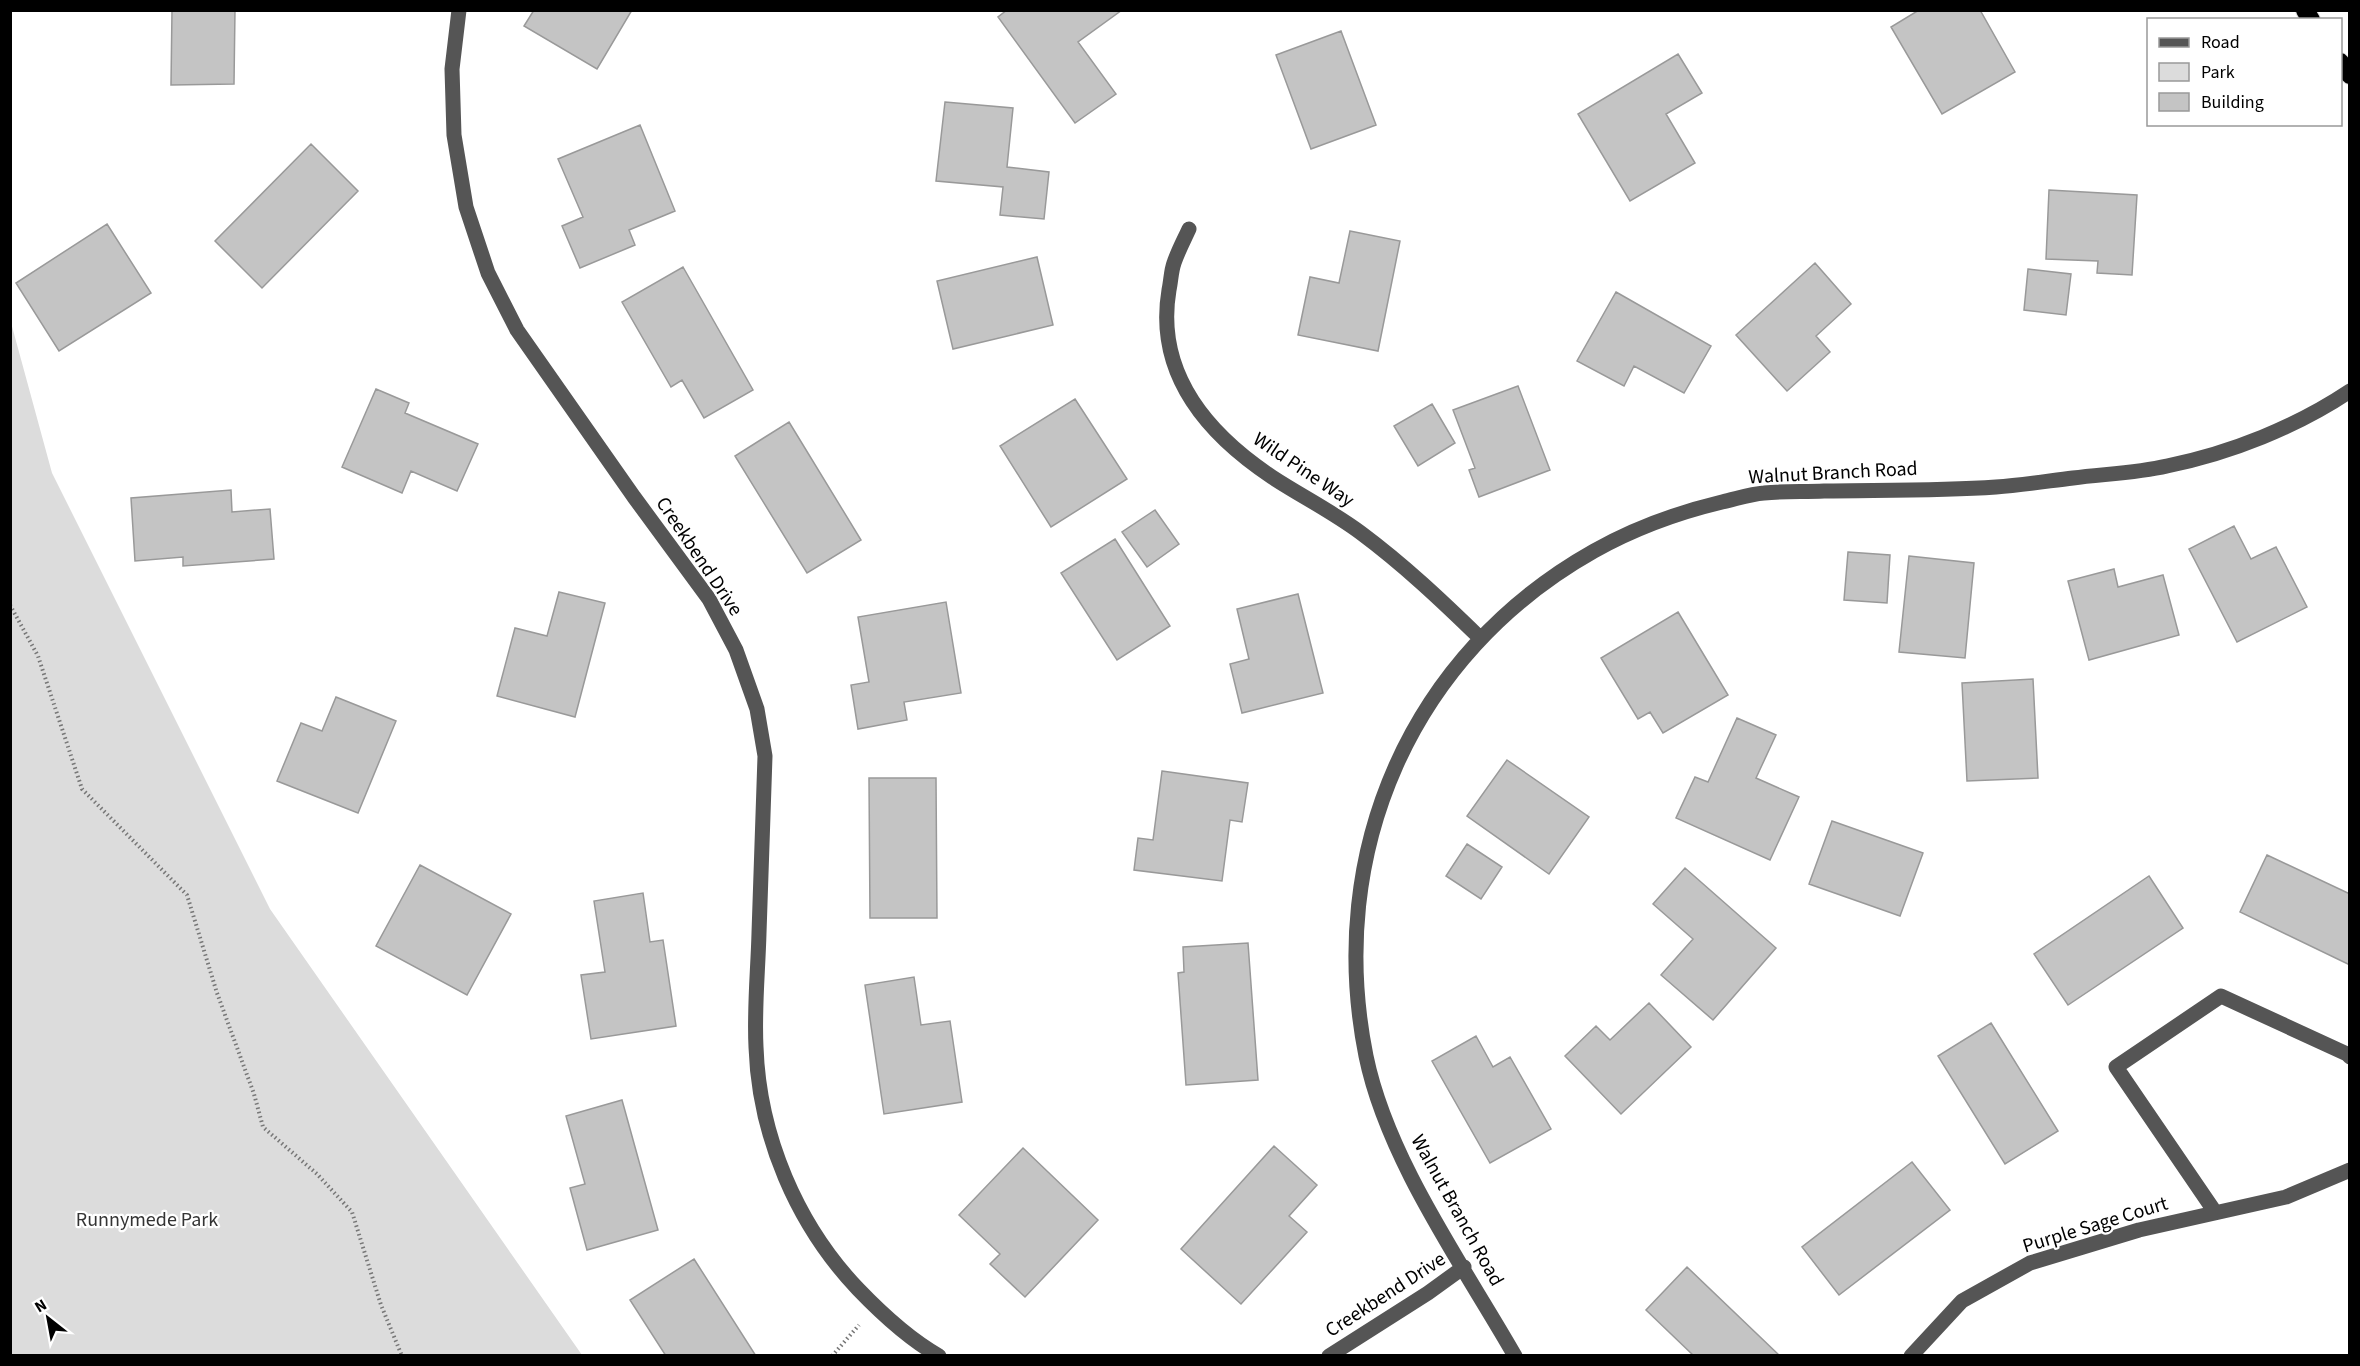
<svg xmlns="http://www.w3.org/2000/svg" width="2360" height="1366" font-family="'Source Sans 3',sans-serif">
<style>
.green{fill:#dcdcdc}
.building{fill:#c4c4c4;stroke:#999;stroke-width:1.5}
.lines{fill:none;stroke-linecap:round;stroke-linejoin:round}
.highway-casing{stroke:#dbdbdb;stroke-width:20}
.path{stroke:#777;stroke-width:4;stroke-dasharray:1.5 3;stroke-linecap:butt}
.minor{stroke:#555;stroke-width:15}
.highway{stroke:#000;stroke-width:18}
.labels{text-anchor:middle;stroke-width:4.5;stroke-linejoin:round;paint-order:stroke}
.street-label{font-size:20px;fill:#000;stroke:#fff}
.park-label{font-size:20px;fill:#333;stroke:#fff}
</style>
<rect width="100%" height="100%" fill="#fff"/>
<path class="green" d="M 10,319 L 52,473 L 270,909 L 582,1355 L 11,1355 Z"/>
<path class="building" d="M 172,10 L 235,10 L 234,84 L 171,85 Z
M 534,10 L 632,10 L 597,69 L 524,26 Z
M 1007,10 L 1122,10 L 1078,42 L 1116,94 L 1075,123 L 998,17 Z
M 1919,10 L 1980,10 L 2015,72 L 1942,114 L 1891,27 Z
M 1341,31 L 1376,125 L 1311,149 L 1276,55 Z
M 1678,54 L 1702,93 L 1666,114 L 1695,163 L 1630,201 L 1578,114 Z
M 945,102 L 1013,108 L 1007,167 L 1049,172 L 1044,219 L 1000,215 L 1003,187 L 936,181 Z
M 640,125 L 675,211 L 629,230 L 635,245 L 580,268 L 562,226 L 583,217 L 558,159 Z
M 311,144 L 358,191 L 262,288 L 215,241 Z
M 2049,190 L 2137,195 L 2132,275 L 2097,273 L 2098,261 L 2046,259 Z
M 107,224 L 151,293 L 59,351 L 16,283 Z
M 1350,231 L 1400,241 L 1378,351 L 1298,335 L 1310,277 L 1339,283 Z
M 1037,257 L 1053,325 L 953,349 L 937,281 Z
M 1815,263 L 1851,304 L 1816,336 L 1830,352 L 1787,391 L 1736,335 Z
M 683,267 L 753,390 L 704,418 L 682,380 L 671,387 L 622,302 Z
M 2028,269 L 2071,274 L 2066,315 L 2024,310 Z
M 1616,292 L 1711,346 L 1684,393 L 1634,366 L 1624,386 L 1577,361 Z
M 1518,386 L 1550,470 L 1479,497 L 1469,470 L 1475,468 L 1453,410 Z
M 376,389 L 409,403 L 405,413 L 478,444 L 457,491 L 411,471 L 402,493 L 342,467 Z
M 1075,399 L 1127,479 L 1051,527 L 1000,446 Z
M 1432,404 L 1455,443 L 1418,466 L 1394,426 Z
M 789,422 L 861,540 L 807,573 L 735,456 Z
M 231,490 L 232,512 L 270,509 L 274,559 L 183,566 L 183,557 L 135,561 L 131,498 Z
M 1155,510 L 1179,544 L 1147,567 L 1122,532 Z
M 2234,526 L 2251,559 L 2276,547 L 2307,607 L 2237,642 L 2189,549 Z
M 1115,539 L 1170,626 L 1117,660 L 1061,573 Z
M 1848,552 L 1890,555 L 1887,603 L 1844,600 Z
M 1909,556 L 1974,563 L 1965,658 L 1899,652 Z
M 2114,569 L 2118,587 L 2163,575 L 2179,635 L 2089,660 L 2068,581 Z
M 559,592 L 605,603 L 575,717 L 497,696 L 515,628 L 547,636 Z
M 1298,594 L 1323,693 L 1242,713 L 1230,664 L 1249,659 L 1237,609 Z
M 946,602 L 961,693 L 904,702 L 907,720 L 858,729 L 851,685 L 869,682 L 858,617 Z
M 1678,612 L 1728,695 L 1663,733 L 1650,712 L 1638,719 L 1601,658 Z
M 2033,679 L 2038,778 L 1967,781 L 1962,683 Z
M 336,697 L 396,721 L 358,813 L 277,781 L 301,723 L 322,731 Z
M 1737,718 L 1776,735 L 1756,778 L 1799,797 L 1770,860 L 1676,818 L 1695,777 L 1708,782 Z
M 1507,760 L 1589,817 L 1549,874 L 1467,816 Z
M 1162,771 L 1248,783 L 1242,822 L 1230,820 L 1222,881 L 1134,870 L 1138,838 L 1153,840 Z
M 869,778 L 936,778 L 937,918 L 870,918 Z
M 1832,821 L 1923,853 L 1900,916 L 1809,884 Z
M 1467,844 L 1502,867 L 1481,899 L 1446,876 Z
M 2267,855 L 2350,894 L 2350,965 L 2240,912 Z
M 420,865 L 511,914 L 467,995 L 376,946 Z
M 1685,868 L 1776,948 L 1713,1020 L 1661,975 L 1693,939 L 1653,904 Z
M 2149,876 L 2183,928 L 2068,1005 L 2034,954 Z
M 643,893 L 650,942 L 663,940 L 676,1026 L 591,1039 L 581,975 L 605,972 L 594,901 Z
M 1248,943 L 1258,1080 L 1186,1085 L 1178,973 L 1184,972 L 1183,947 Z
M 914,977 L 921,1025 L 950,1021 L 962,1102 L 884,1114 L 865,985 Z
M 1649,1003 L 1691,1047 L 1621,1114 L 1565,1056 L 1596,1026 L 1610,1040 Z
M 1991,1023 L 2058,1131 L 2005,1164 L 1938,1056 Z
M 1476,1036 L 1493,1067 L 1510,1057 L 1551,1129 L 1490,1163 L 1432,1061 Z
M 622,1100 L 658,1230 L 587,1250 L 570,1188 L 585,1184 L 566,1116 Z
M 1274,1146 L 1317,1185 L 1289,1216 L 1307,1232 L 1241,1304 L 1181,1249 Z
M 1023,1148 L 1098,1220 L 1025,1297 L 990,1264 L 1000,1254 L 959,1215 Z
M 1912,1162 L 1950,1210 L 1839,1295 L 1802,1247 Z
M 694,1259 L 756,1356 L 666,1356 L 630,1300 Z
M 1687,1267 L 1780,1356 L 1694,1356 L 1646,1310 Z"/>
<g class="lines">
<g class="highway-casing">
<path id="highway" d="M 2305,10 L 2311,20
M 2340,62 L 2350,75"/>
</g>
<path class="path" d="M 10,605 L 38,656 L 82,789 L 187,895 L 217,993 L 254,1094 L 263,1127 L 317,1174 L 352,1212 L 381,1305 L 402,1356
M 832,1356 L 859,1325"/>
<path class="minor" d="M 459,10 L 452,69 L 454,135 L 466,207 L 488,273 L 517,330 L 634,497 L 709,599 L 736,650 L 757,709 L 765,756 C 763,815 761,874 759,933 C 758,971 754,1009 756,1047 C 759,1136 797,1225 858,1289 C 882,1314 909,1339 939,1356
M 1189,229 C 1184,240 1178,251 1174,263 C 1171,271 1171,281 1169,290 C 1155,373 1206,433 1272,477 C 1301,496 1333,512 1361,533 C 1404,565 1442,601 1480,638
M 2215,1212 L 2116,1067 L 2221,996 L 2347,1054 L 2350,1057
M 1329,1356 L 1428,1293 L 1464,1267
M 1515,1356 C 1463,1265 1387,1159 1366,1056 C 1325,852 1411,654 1594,551 C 1635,528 1676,513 1722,502 C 1736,499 1750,494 1764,493 C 1784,491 1804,492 1824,491 C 1881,490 1939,491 1996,487 C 2022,485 2048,481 2073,478 C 2104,474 2137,473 2167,466 C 2231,453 2296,427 2350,391
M 1911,1356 L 1962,1301 L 2030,1263 L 2139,1230 L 2286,1197 L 2350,1170"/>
<use href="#highway" class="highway"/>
</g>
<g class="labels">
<g class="street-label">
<text transform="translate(1304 469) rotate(34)" y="7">Wild Pine Way</text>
<text transform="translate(1833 472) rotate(-3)" y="7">Walnut Branch Road</text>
<text transform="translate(700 556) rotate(56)" y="7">Creekbend Drive</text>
<text transform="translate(1458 1210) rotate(61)" y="7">Walnut Branch Road</text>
<text transform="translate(2095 1224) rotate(-17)" y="7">Purple Sage Court</text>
<text transform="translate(1385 1294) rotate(-33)" y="7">Creekbend Drive</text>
</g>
<g class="park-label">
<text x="147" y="1226">Runnymede Park</text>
</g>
</g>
<rect width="2360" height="1366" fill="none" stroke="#000000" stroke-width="24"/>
<rect x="2147" y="18" width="195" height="108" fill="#ffffff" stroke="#999999" stroke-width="1.5"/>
<rect x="2159" y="38" width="30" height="9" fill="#555555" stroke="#999999" stroke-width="1.5"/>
<text x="2201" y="48" font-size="18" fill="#000000">Road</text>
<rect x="2159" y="63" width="30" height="18" fill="#dcdcdc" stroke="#999999" stroke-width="1.5"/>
<text x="2201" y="78" font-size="18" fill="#000000">Park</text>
<rect x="2159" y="93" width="30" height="18" fill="#c4c4c4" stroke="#999999" stroke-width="1.5"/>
<text x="2201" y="108" font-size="18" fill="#000000">Building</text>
<g transform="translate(48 1318) rotate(329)" stroke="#ffffff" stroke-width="4.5" paint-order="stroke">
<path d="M0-4.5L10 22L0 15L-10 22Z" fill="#000000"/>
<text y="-9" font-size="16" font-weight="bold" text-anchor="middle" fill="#000000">N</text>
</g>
</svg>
